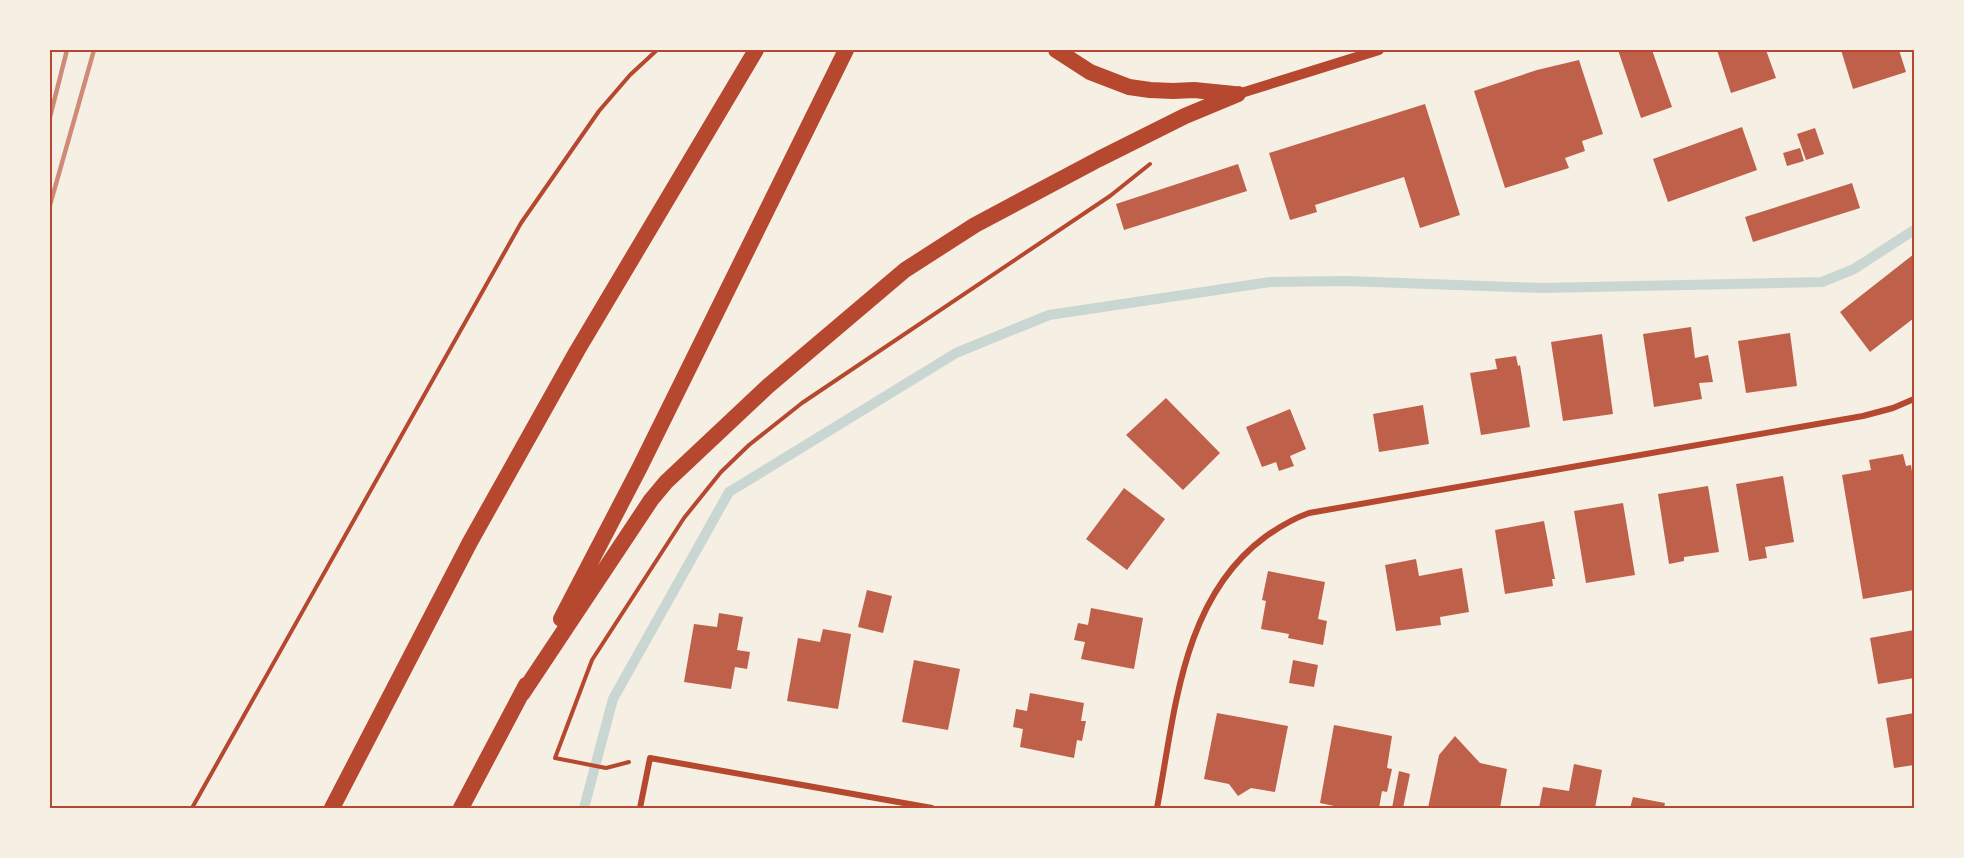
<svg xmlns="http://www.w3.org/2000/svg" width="1964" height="858" font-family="Raleway,sans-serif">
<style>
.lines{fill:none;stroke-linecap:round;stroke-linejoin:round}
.stream{stroke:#c9d6d2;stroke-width:10}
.building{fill:#bf614a}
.path{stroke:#b5482f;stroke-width:4}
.minor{stroke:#b5482f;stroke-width:6}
.tertiary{stroke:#b5482f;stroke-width:10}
.trunk{stroke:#b5482f;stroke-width:16}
.rail{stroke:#cf8b77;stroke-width:4.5}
.neatline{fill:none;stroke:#b5482f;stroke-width:2}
</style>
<rect width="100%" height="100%" fill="#f6efe4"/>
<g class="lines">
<path class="stream" d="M 584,808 L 613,699 L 729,492 L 956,353 L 1049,315 L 1270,282 L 1346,281 L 1542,288 L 1822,282 L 1854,269 L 1914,230"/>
</g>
<path class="building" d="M 1618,50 L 1652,50 L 1672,107 L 1641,118 Z
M 1717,50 L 1766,50 L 1776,78 L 1731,93 Z
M 1841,50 L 1899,50 L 1906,72 L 1853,89 Z
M 1579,60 L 1603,134 L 1582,141 L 1585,151 L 1565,158 L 1569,168 L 1505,188 L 1474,91 L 1537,70 Z
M 1425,104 L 1460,215 L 1420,228 L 1404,177 L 1315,205 L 1317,212 L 1290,220 L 1269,153 Z
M 1742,127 L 1757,170 L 1668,202 L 1653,159 Z
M 1815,128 L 1824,154 L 1806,160 L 1797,134 Z
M 1800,148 L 1804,161 L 1787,166 L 1783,153 Z
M 1238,164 L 1247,191 L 1124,230 L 1116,204 Z
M 1852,183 L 1860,208 L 1753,242 L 1745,217 Z
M 1914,254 L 1914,318 L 1870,352 L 1840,312 Z
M 1691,327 L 1695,358 L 1708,355 L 1713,382 L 1699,383 L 1702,399 L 1654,407 L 1643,334 Z
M 1790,333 L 1797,386 L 1746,393 L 1738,341 Z
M 1602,334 L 1613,414 L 1563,421 L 1551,342 Z
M 1516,356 L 1518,366 L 1520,365 L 1530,427 L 1481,435 L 1470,373 L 1497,369 L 1495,359 Z
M 1166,398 L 1220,453 L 1183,490 L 1126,435 Z
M 1423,405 L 1429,444 L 1379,452 L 1373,414 Z
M 1290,409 L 1306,449 L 1290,456 L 1294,466 L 1279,471 L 1276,462 L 1262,467 L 1246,427 Z
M 1903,454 L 1906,466 L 1911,465 L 1914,485 L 1914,590 L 1863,599 L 1842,475 L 1871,470 L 1869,460 Z
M 1783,476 L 1794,542 L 1765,547 L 1767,558 L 1749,561 L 1736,484 Z
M 1708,486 L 1719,552 L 1684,557 L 1684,561 L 1669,564 L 1658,494 Z
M 1124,488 L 1165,519 L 1127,570 L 1086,539 Z
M 1623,503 L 1635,575 L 1586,583 L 1574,511 Z
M 1544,521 L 1555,579 L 1552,579 L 1553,586 L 1505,594 L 1495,530 Z
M 1416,559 L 1419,576 L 1462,568 L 1469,612 L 1440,617 L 1441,625 L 1396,631 L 1385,565 Z
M 1268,571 L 1325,582 L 1318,619 L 1327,621 L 1323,645 L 1288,638 L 1289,634 L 1261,629 L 1266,601 L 1262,600 Z
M 867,590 L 892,596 L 883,633 L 858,627 Z
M 1091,608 L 1143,618 L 1134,669 L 1081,659 L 1085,642 L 1074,640 L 1078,623 L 1088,625 Z
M 719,613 L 743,617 L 737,650 L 750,652 L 747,669 L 735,667 L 731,689 L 684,682 L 694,624 L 717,627 Z
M 823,629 L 851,634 L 838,709 L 787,701 L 798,638 L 820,642 Z
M 1914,630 L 1914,678 L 1878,684 L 1870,638 Z
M 914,660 L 960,669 L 948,730 L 902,722 Z
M 1293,660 L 1318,665 L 1314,687 L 1289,683 Z
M 1030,693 L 1084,703 L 1081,721 L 1086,721 L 1082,741 L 1077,740 L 1074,758 L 1020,747 L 1023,729 L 1013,727 L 1016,709 L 1027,711 Z
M 1217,713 L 1288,726 L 1275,792 L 1251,788 L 1238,796 L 1229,784 L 1204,779 Z
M 1914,713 L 1914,765 L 1894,768 L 1886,718 Z
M 1334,725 L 1392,736 L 1387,768 L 1392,769 L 1387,792 L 1382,791 L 1379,808 L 1339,808 L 1339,807 L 1320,803 Z
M 1455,736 L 1480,763 L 1507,769 L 1500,808 L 1428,808 L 1439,755 Z
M 1574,764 L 1602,770 L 1595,808 L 1539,808 L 1543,787 L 1569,791 Z
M 1399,771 L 1410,774 L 1403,808 L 1392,808 Z
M 1633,797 L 1665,803 L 1664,808 L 1630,808 Z"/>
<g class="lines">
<path class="path" d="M 629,762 L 606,768 L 555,758 L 592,660 L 684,518 L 721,472 L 749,445 L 802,403 L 1110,196 L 1150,164
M 192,808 L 521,223 L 599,111 L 630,75 L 657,50"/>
<path class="minor" d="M 640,808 L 650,758 L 932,808
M 1157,808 C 1175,714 1181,599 1265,537 C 1279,527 1292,519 1309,513 L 1863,416 L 1893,408 L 1914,399"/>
<path class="tertiary" d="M 1238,94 L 1379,50"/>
<path class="trunk" d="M 1056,50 L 1090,72 L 1129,87 L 1150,90 L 1173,91 L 1194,90 L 1234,94
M 561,619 L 640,467 L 846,50
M 522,694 L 651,500 L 666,482 L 767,387 L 905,270 L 975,225 L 1099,159 L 1185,116 L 1238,94
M 332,808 L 470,542 L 577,351 L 756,50
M 461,808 L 526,685"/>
<path class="rail" d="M 50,117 L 67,50
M 50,205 L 94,50"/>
</g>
<rect width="1964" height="858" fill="none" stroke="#f6efe4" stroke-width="102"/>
<rect x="51" y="51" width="1862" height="756" class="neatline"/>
</svg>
